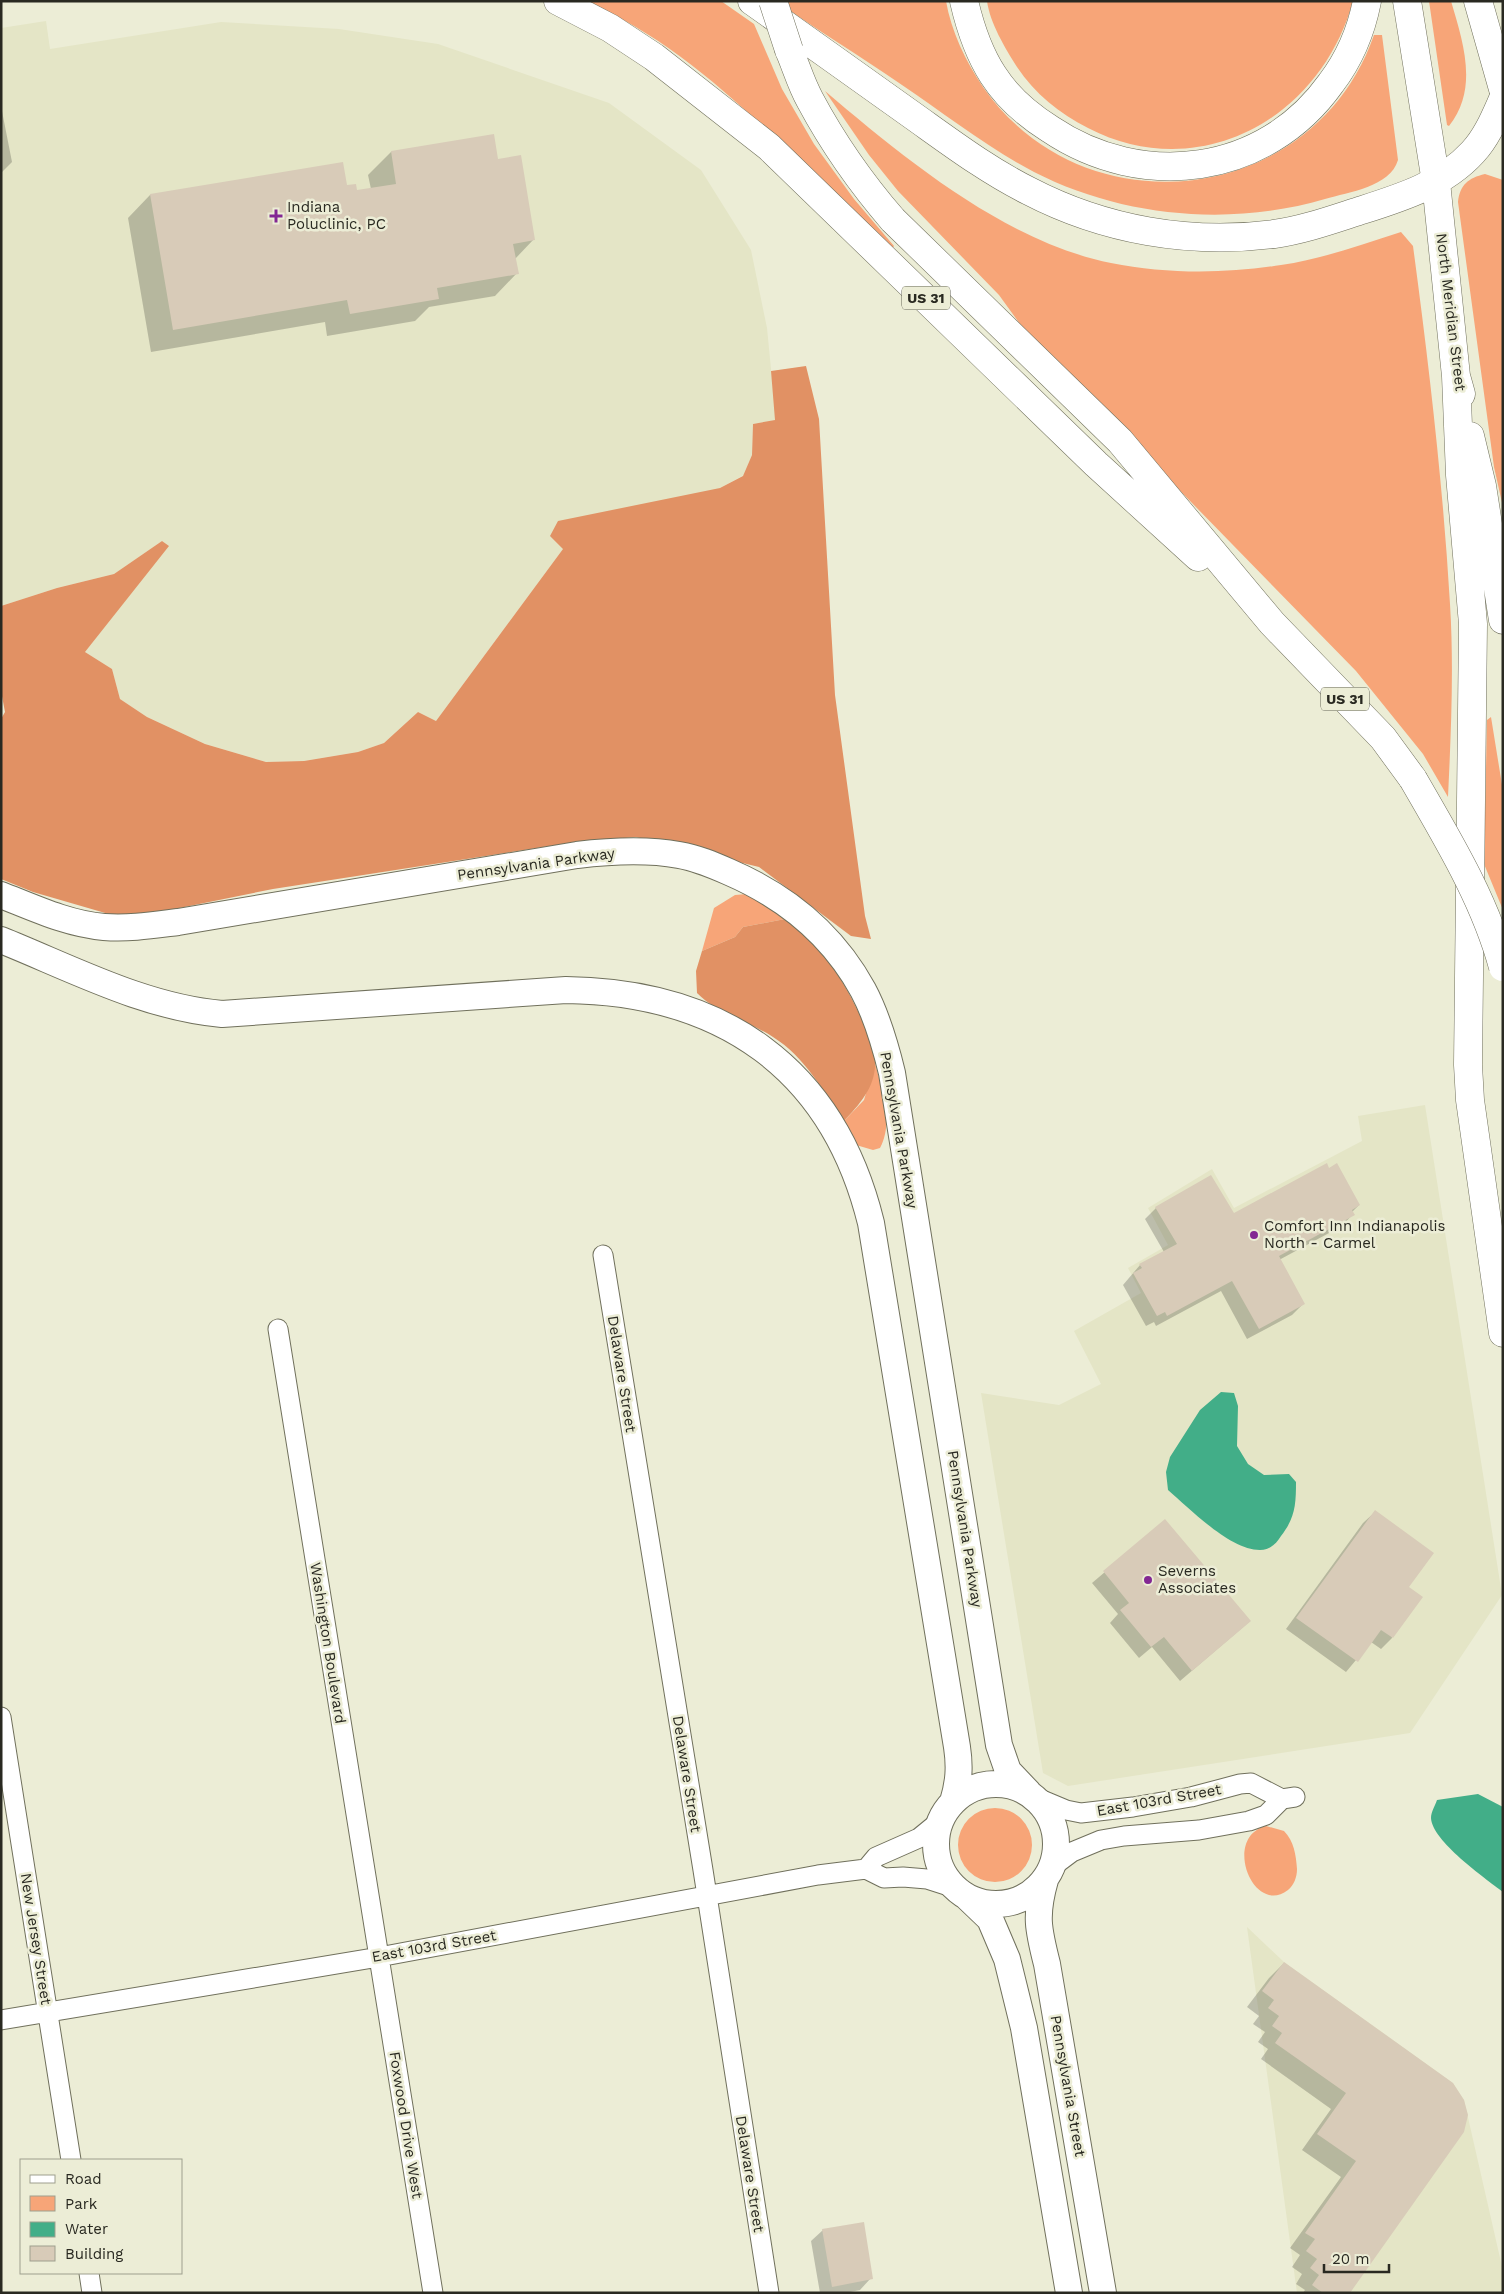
<svg xmlns="http://www.w3.org/2000/svg" width="1504" height="2294" font-family="'Work Sans',sans-serif">
<style>
.built{fill:#e4e5c6}
.green{fill:#f7a578}
.forest{fill:#e19164}
.water{fill:#42ae88}
.shadow{fill:#0003}
.building{fill:#d8cbb8}
.lines{fill:none;stroke-linecap:round;stroke-linejoin:round}
.minor-casing{stroke:#70705c;stroke-width:21}
.secondary-casing{stroke:#70705c;stroke-width:28}
.primary-casing{stroke:#70705c;stroke-width:29}
.motorway-casing{stroke:#70705c;stroke-width:29}
.minor{stroke:#fff;stroke-width:19}
.secondary{stroke:#fff;stroke-width:26}
.primary{stroke:#fff;stroke-width:28}
.motorway{stroke:#fff;stroke-width:28}
.motorway-bridge-casing{stroke:#70705c;stroke-width:29;stroke-linecap:butt}
.motorway-bridge{stroke:#fff;stroke-width:28}
.poi-dot{fill:#832793;stroke:#ecedd6;stroke-width:2}
.labels{text-anchor:middle;stroke-width:5;stroke-linejoin:round;paint-order:stroke}
.shield{fill:#ecedd6;stroke:#646457;stroke-width:1}
.shield-label{font-size:14px;font-weight:bold;fill:#292921}
.poi-label{font-size:15px;fill:#292921;stroke:#ecedd6;text-anchor:start}
.street-label{font-size:15px;fill:#292921;stroke:#ecedd6}
</style>
<rect width="100%" height="100%" fill="#ecedd6"/>
<path class="built" d="M 46,21 L 50,49 L 221,22 L 339,29 L 438,44 L 609,103 L 701,170 L 751,250 L 767,328 L 776,420 L 753,424 L 752,455 L 744,475 L 720,488 L 563,549 L 436,721 L 418,712 L 384,743 L 358,752 L 304,761 L 266,762 L 205,744 L 147,717 L 120,699 L 112,669 L 85,652 L 168,546 L 162,541 L 114,574 L 57,588 L 1,606 L 1,28 Z
M 1425,1105 L 1502,1595 L 1410,1733 L 1068,1786 L 1043,1773 L 981,1393 L 1059,1405 L 1101,1384 L 1074,1331 L 1141,1293 L 1128,1268 L 1168,1245 L 1148,1208 L 1212,1169 L 1234,1208 L 1362,1141 L 1358,1116 Z
M 1247,1927 L 1284,1962 L 1453,2083 L 1464,2100 L 1503,2271 L 1503,2293 L 1297,2293 Z"/>
<path class="green" d="M 585,1 L 721,1 L 754,24 L 782,89 L 814,144 L 854,199 L 894,246 L 892,249 C 857,216 822,182 787,149 C 726,91 664,35 585,1 Z
M 776,1 L 946,1 C 951,31 966,62 983,87 C 1085,234 1315,205 1374,35 L 1382,35 L 1398,160 C 1390,187 1349,192 1325,199 C 1230,227 1122,217 1034,172 C 988,148 945,114 902,85 C 860,56 817,30 776,1 Z
M 987,1 L 1353,1 C 1321,118 1200,186 1088,128 C 1059,113 1035,94 1017,67 C 1005,48 990,23 987,1 Z
M 1429,1 L 1451,1 C 1463,42 1479,88 1449,126 L 1447,125 Z
M 825,91 C 905,159 1006,242 1111,263 C 1166,274 1225,274 1281,265 C 1322,259 1361,245 1401,232 L 1413,246 C 1429,365 1443,485 1450,604 C 1454,668 1451,733 1448,797 L 1423,754 L 1356,671 L 1028,335 L 999,295 L 898,191 L 869,155 Z
M 1485,174 L 1503,180 L 1503,507 L 1494,467 L 1458,202 C 1460,185 1468,178 1485,174 Z
M 1491,717 L 1503,791 L 1503,910 L 1484,864 L 1487,720 Z
M 747,894 L 765,902 L 785,919 L 743,927 L 735,937 L 702,951 L 714,908 L 735,895 Z
M 875,1063 C 882,1091 894,1121 880,1148 L 873,1150 L 856,1145 L 844,1121 L 864,1100 Z
M958 1845a37 37 0 1 1 74 0a37 37 0 1 1-74 0Z
M 1266,1826 L 1284,1831 C 1294,1841 1296,1855 1297,1869 C 1297,1877 1294,1885 1288,1890 C 1253,1917 1222,1837 1266,1826 Z"/>
<path class="forest" d="M 806,366 L 819,419 L 835,695 L 865,916 L 871,939 L 851,936 L 759,867 L 636,837 L 569,843 L 273,889 L 140,916 L 119,917 L 33,892 L 1,879 L 1,719 L 5,712 L 1,691 L 1,606 L 57,588 L 114,574 L 162,541 L 169,546 L 85,652 L 112,669 L 120,699 L 147,717 L 205,744 L 266,762 L 304,761 L 358,752 L 384,743 L 418,712 L 436,721 L 563,549 L 550,536 L 558,521 L 720,488 L 743,476 L 752,455 L 753,424 L 775,420 L 771,371 Z
M 785,919 C 797,929 810,939 820,950 C 838,969 875,1036 875,1062 C 876,1087 859,1105 844,1121 C 823,1091 805,1057 773,1037 C 748,1021 718,1014 697,993 L 696,971 L 702,951 L 735,937 L 743,927 Z"/>
<path class="water" d="M 1221,1392 L 1234,1393 L 1238,1406 L 1237,1446 L 1248,1464 L 1264,1475 L 1289,1474 L 1296,1482 C 1296,1505 1295,1518 1281,1536 C 1276,1544 1270,1550 1260,1550 C 1230,1550 1190,1509 1168,1490 L 1166,1472 L 1170,1457 L 1200,1410 Z
M 1478,1794 L 1503,1807 L 1503,1892 C 1485,1878 1432,1841 1431,1818 C 1431,1812 1435,1806 1437,1800 Z"/>
<path class="shadow" d="M 1,106 L 12,162 L 1,173 Z
M 391,152 L 497,160 L 534,239 L 515,259 L 517,273 L 495,296 L 429,307 L 415,321 L 327,336 L 325,322 L 151,352 L 128,218 L 150,195 L 346,187 L 356,192 L 371,189 L 368,175 Z
M 1329,1169 L 1359,1205 L 1352,1212 L 1353,1214 L 1342,1226 L 1279,1260 L 1303,1304 L 1292,1315 L 1247,1339 L 1221,1291 L 1156,1326 L 1154,1322 L 1146,1326 L 1123,1285 L 1140,1265 L 1164,1252 L 1145,1219 L 1156,1208 L 1233,1215 Z
M 1375,1512 L 1392,1638 L 1381,1649 L 1371,1642 L 1346,1672 L 1286,1629 L 1363,1523 Z
M 1165,1521 L 1250,1621 L 1180,1681 L 1152,1647 L 1139,1658 L 1110,1623 L 1118,1614 L 1092,1583 Z
M 1284,1963 L 1452,2084 L 1349,2293 L 1303,2293 L 1305,2290 L 1296,2284 L 1302,2274 L 1292,2267 L 1300,2255 L 1290,2248 L 1341,2177 L 1302,2150 L 1331,2109 L 1261,2059 L 1268,2049 L 1258,2042 L 1265,2032 L 1253,2024 L 1259,2016 L 1247,2007 L 1269,1978 Z
M 823,2230 L 871,2278 L 860,2290 L 845,2293 L 820,2293 L 811,2241 Z"/>
<path class="building" d="M 494,134 L 498,159 L 521,155 L 535,240 L 513,244 L 519,274 L 437,288 L 439,299 L 350,314 L 347,300 L 173,330 L 150,194 L 343,162 L 347,185 L 356,184 L 357,190 L 396,184 L 391,151 Z
M 1327,1163 L 1329,1168 L 1337,1163 L 1360,1205 L 1352,1210 L 1355,1215 L 1279,1256 L 1305,1304 L 1259,1329 L 1232,1281 L 1167,1316 L 1165,1312 L 1157,1316 L 1133,1273 L 1142,1268 L 1139,1264 L 1177,1244 L 1155,1207 L 1211,1175 L 1234,1213 Z
M 1375,1510 L 1434,1553 L 1409,1587 L 1423,1597 L 1393,1638 L 1381,1630 L 1358,1662 L 1296,1618 Z
M 1165,1519 L 1251,1621 L 1192,1671 L 1164,1637 L 1151,1647 L 1120,1610 L 1129,1603 L 1103,1571 Z
M 1284,1962 L 1453,2083 L 1464,2100 L 1468,2115 L 1464,2132 L 1350,2293 L 1323,2293 L 1312,2285 L 1319,2275 L 1310,2268 L 1317,2259 L 1306,2251 L 1315,2239 L 1305,2233 L 1356,2161 L 1317,2134 L 1346,2093 L 1275,2043 L 1282,2033 L 1272,2026 L 1279,2016 L 1268,2008 L 1274,2000 L 1262,1991 Z
M 864,2222 L 873,2279 L 832,2287 L 822,2229 Z"/>
<g class="lines">
<g class="minor-casing">
<path id="minor" d="M 603,1255 L 703,1870 L 769,2293
M 278,1329 L 433,2293
M 1,1717 L 71,2160
M 1035,1797 L 1066,1810 L 1081,1813 L 1133,1807 L 1191,1797 L 1240,1784 L 1251,1783 L 1282,1799 L 1295,1797
M 1052,1867 L 1072,1852 L 1101,1840 L 1124,1836 L 1199,1830 L 1249,1821 L 1266,1815 L 1282,1799
M 866,1869 L 876,1857 L 919,1838 L 941,1820
M 1,2020 L 379,1957 L 818,1875 L 866,1869 L 884,1878 L 903,1877 L 927,1879 L 955,1888
M 89,2273 L 92,2293"/>
</g>
<g class="secondary-casing">
<path id="secondary" d="M 1,895 C 34,908 68,924 104,927 C 129,929 154,925 178,922 L 577,855 C 611,851 646,849 679,855 C 697,858 713,865 729,872 C 787,897 833,935 863,990 C 877,1016 885,1044 892,1073 L 999,1745 L 1008,1771 L 1028,1792
M 1,940 C 73,969 144,1007 222,1014 L 566,990 C 722,992 833,1068 871,1223 L 957,1747 C 960,1767 959,1782 953,1802
M936 1844a60 60 0 1 1 120 0a60 60 0 1 1-120 0Z
M 1045,1880 C 1035,1915 1038,1929 1047,1964 L 1103,2293
M 966,1896 L 990,1919 L 1007,1959 L 1024,2028 L 1069,2293"/>
</g>
<g class="primary-casing">
<path id="primary" d="M 1407,1 L 1436,182
M 1478,1 L 1503,89"/>
</g>
<g class="motorway-casing">
<path id="motorway" d="M 558,1 L 610,28 L 654,57 L 769,147 L 1096,464 L 1198,557
M 752,1 C 805,39 859,77 912,115 C 950,142 987,170 1029,191 C 1104,230 1190,245 1274,234 C 1303,230 1331,220 1359,211 C 1400,198 1443,185 1473,152 C 1487,137 1495,117 1503,99
M 964,1 C 970,27 978,52 993,75 C 1007,97 1028,115 1050,129 C 1142,191 1265,176 1331,83 C 1350,58 1361,32 1367,1
M 789,50 C 796,66 801,84 810,100 C 833,143 861,183 893,220 L 1120,441 L 1272,623 L 1383,738 L 1413,779
M 1436,182 L 1456,376 L 1461,394
M 1456,376 L 1460,475 L 1473,624 L 1468,1065 L 1470,1100 L 1503,1333
M 1470,436 L 1482,486 L 1503,620"/>
</g>
<use href="#minor" class="minor"/>
<use href="#secondary" class="secondary"/>
<use href="#primary" class="primary"/>
<use href="#motorway" class="motorway"/>
<g class="motorway-bridge-casing">
<path id="motorway-bridge" d="M 773,1 L 789,50
M 1413,779 C 1447,838 1485,900 1503,967"/>
</g>
<use href="#motorway-bridge" class="motorway-bridge"/>
</g>
<g class="poi-dot">
<path d="M273.5 208.5h5v5h5v5h-5v5h-5v-5h-5v-5h5z"/>
<circle cx="1254" cy="1235" r="5"/>
<circle cx="1148" cy="1580" r="5"/>
</g>
<g class="labels">
<g class="shield">
<rect x="902" y="286.5" width="48" height="23" rx="4"/>
<rect x="1321" y="687.5" width="48" height="23" rx="4"/>
</g>
<g class="shield-label">
<text x="926" y="303">US 31</text>
<text x="1345" y="704">US 31</text>
</g>
<g class="poi-label">
<text x="287" y="212">Indiana<tspan x="287" dy="17">Poluclinic, PC</tspan></text>
<text x="1264" y="1231">Comfort Inn Indianapolis<tspan x="1264" dy="17">North - Carmel</tspan></text>
<text x="1158" y="1576">Severns<tspan x="1158" dy="17">Associates</tspan></text>
</g>
<g class="street-label">
<text transform="translate(1451 312) rotate(83)" y="5">North Meridian Street</text>
<text transform="translate(536 864) rotate(-8)" y="5">Pennsylvania Parkway</text>
<text transform="translate(899 1130) rotate(80)" y="5">Pennsylvania Parkway</text>
<text transform="translate(622 1374) rotate(81)" y="5">Delaware Street</text>
<text transform="translate(965 1529) rotate(81)" y="5">Pennsylvania Parkway</text>
<text transform="translate(328 1643) rotate(81)" y="5">Washington Boulevard</text>
<text transform="translate(687 1774) rotate(81)" y="5">Delaware Street</text>
<text transform="translate(1159 1800) rotate(-10)" y="5">East 103rd Street</text>
<text transform="translate(36 1939) rotate(81)" y="5">New Jersey Street</text>
<text transform="translate(434 1946) rotate(-10)" y="5">East 103rd Street</text>
<text transform="translate(1068 2086) rotate(80)" y="5">Pennsylvania Street</text>
<text transform="translate(406 2125) rotate(81)" y="5">Foxwood Drive West</text>
<text transform="translate(750 2174) rotate(81)" y="5">Delaware Street</text>
</g>
</g>
<rect width="1504" height="2294" fill="none" stroke="#292921" stroke-width="5"/>
<rect x="20" y="2159" width="162" height="115" fill="#ecedd6" stroke="#9e9f8e"/>
<rect x="30" y="2175" width="25" height="8" fill="#ffffff" stroke="#9e9f8e"/>
<text x="65" y="2184" font-size="15" fill="#292921">Road</text>
<rect x="30" y="2196" width="25" height="15" fill="#f7a578" stroke="#9e9f8e"/>
<text x="65" y="2209" font-size="15" fill="#292921">Park</text>
<rect x="30" y="2222" width="25" height="15" fill="#42ae88" stroke="#9e9f8e"/>
<text x="65" y="2234" font-size="15" fill="#292921">Water</text>
<rect x="30" y="2246" width="25" height="15" fill="#d8cbb8" stroke="#9e9f8e"/>
<text x="65" y="2259" font-size="15" fill="#292921">Building</text>
<path d="M1324 2264v8h65v-8" fill="none" stroke="#292921" stroke-width="2.5"/>
<text x="1332" y="2264" font-size="15" fill="#292921" stroke="#ecedd6" stroke-width="4" paint-order="stroke">20 m</text>
</svg>
